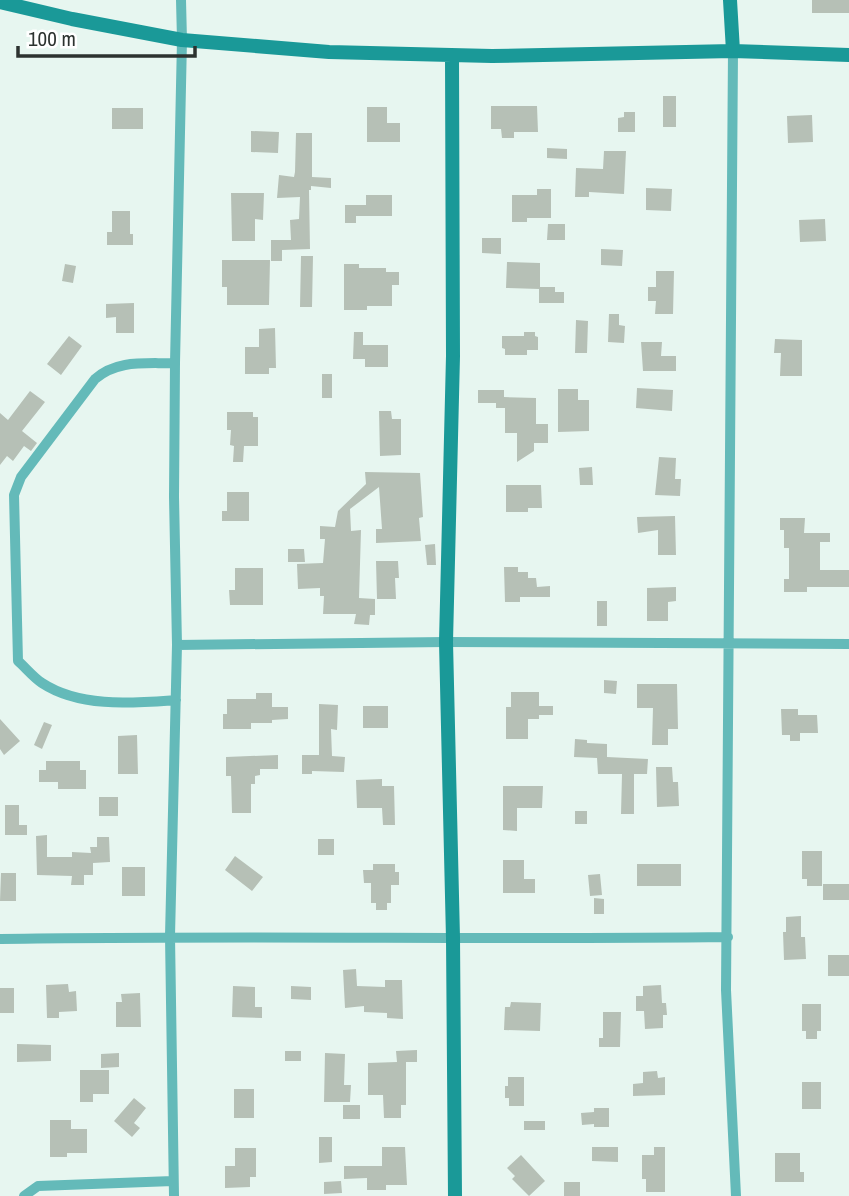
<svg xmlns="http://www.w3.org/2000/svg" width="849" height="1196" font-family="'Archivo Narrow',sans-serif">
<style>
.building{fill:#b6c0b6}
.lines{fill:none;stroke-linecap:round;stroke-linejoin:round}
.street{stroke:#64bab9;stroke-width:10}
.secondary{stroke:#1a9998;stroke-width:14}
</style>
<rect width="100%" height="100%" fill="#e7f6f0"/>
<path class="building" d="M 812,0 L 849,0 L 849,13 L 812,13 Z
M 663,96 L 676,96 L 676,127 L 663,127 Z
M 491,106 L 537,106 L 538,132 L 514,132 L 514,138 L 502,138 L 501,129 L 491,129 Z
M 367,107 L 387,107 L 387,123 L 400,123 L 400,142 L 367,142 Z
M 112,108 L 143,108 L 143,129 L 112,129 Z
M 624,112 L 635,112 L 635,132 L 618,132 L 618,118 L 624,117 Z
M 812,115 L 813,142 L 788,143 L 787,116 Z
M 251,131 L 279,132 L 278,153 L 251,152 Z
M 296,133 L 312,133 L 312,177 L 331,178 L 331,188 L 311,186 L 311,190 L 309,190 L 310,249 L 282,250 L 282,261 L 271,261 L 271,240 L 291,240 L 290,220 L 299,219 L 300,197 L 277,198 L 279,175 L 294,177 L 295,172 Z
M 547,148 L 567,149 L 567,159 L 547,158 Z
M 604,151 L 626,151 L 624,194 L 589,192 L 589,197 L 575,197 L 576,168 L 603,169 Z
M 646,188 L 672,189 L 671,211 L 646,210 Z
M 537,189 L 551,189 L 551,218 L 527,218 L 527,222 L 512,222 L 512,195 L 537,195 Z
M 231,193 L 264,193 L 263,220 L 255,219 L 255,241 L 232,241 Z
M 366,195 L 392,195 L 392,216 L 356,216 L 356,223 L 345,223 L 345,205 L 366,205 Z
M 112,211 L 130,211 L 130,234 L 133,234 L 133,245 L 107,245 L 107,232 L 112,232 Z
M 825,219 L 826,241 L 800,242 L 799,220 Z
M 548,224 L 565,224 L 565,240 L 547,240 Z
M 482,238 L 501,238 L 501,254 L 482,253 Z
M 601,249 L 623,250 L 622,266 L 601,265 Z
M 301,256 L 313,256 L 312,307 L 300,307 Z
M 222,260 L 270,260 L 269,305 L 227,305 L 227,287 L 222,287 Z
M 507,262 L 540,263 L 540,287 L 555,287 L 555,292 L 564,292 L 564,303 L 539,303 L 539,289 L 506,288 Z
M 65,264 L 76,266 L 73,283 L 62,281 Z
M 344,264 L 359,264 L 359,268 L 386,268 L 386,272 L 399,272 L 399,285 L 392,285 L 392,306 L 367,306 L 367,310 L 344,310 Z
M 656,271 L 674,271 L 673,314 L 655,314 L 656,301 L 648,301 L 648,287 L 656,287 Z
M 134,303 L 134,333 L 116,333 L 116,317 L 106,318 L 106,304 Z
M 609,314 L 619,314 L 619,325 L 625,326 L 624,343 L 608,342 Z
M 576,320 L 588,321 L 587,353 L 575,353 Z
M 275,328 L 276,368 L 269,368 L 269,374 L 245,374 L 245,347 L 259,347 L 259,329 Z
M 354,332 L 363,332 L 363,345 L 388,345 L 388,367 L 365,367 L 365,359 L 353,359 Z
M 524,332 L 535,332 L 535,336 L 538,337 L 538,350 L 527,350 L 527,355 L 505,355 L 505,349 L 502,348 L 502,336 L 524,336 Z
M 69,336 L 82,346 L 61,375 L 47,364 Z
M 775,339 L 802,340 L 802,376 L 780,376 L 781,353 L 774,353 Z
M 641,342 L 662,342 L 661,356 L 676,356 L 676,371 L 643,371 Z
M 322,374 L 332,374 L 332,398 L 322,398 Z
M 637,388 L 673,390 L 672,411 L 636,408 Z
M 558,389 L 578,389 L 578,400 L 589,400 L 589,431 L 558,432 Z
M 478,390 L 504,390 L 504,397 L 536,398 L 536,424 L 548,424 L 548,443 L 534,443 L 534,451 L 517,462 L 517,433 L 505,433 L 505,408 L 496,408 L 496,403 L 478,403 Z
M 30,391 L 45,402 L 22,431 L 37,443 L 31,451 L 24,446 L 13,461 L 7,456 L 0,465 L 0,413 L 8,420 Z
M 379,411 L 391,411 L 392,419 L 401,419 L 401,455 L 380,456 Z
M 227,412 L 253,412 L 253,417 L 258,417 L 258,446 L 244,446 L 243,462 L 233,462 L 234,446 L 230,445 L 231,430 L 227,430 Z
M 659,457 L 676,458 L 675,479 L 681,479 L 680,496 L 655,495 Z
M 592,467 L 593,485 L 580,485 L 579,468 Z
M 365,472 L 420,473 L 423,517 L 419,518 L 421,541 L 376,543 L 376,529 L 382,529 L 379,487 L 350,509 L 351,531 L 361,530 L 359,598 L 375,599 L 375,615 L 370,615 L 369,625 L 354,624 L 356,614 L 323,614 L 324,596 L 320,596 L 320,588 L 298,589 L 297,564 L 323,563 L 325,539 L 320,539 L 320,526 L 335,527 L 338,511 L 366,484 Z
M 506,485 L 541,485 L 542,508 L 528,508 L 528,512 L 506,512 Z
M 227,492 L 249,492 L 249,521 L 222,521 L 222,511 L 227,511 Z
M 675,516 L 676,555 L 658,555 L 658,530 L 638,533 L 637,517 Z
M 780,518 L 805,518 L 804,533 L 830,533 L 830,542 L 820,542 L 820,570 L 849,570 L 849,587 L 807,587 L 807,592 L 784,592 L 784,579 L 789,579 L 789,548 L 784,548 L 784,530 L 780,530 Z
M 435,544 L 436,565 L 427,565 L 425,545 Z
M 288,549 L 304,549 L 305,562 L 288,562 Z
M 376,561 L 398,561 L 399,578 L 395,578 L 396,599 L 377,599 Z
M 504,567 L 518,567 L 518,572 L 528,572 L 528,578 L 536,578 L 537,587 L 550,586 L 550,597 L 520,597 L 520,602 L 505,602 Z
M 235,568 L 263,568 L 263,605 L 230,605 L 229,590 L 235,590 Z
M 676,587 L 676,601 L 668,602 L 668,621 L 647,621 L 647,588 Z
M 597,601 L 607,601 L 607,626 L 597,626 Z
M 604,680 L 617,681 L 616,694 L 604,693 Z
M 637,684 L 677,684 L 678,729 L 668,729 L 668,745 L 652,745 L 653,708 L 637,708 Z
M 511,692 L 539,692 L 539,706 L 553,706 L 553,715 L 539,715 L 539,719 L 528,719 L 528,739 L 506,739 L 506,707 L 511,707 Z
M 256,693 L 272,693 L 272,707 L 288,707 L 288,719 L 272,720 L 272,723 L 251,723 L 251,729 L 223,729 L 223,714 L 227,714 L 227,699 L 256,699 Z
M 319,704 L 338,705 L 337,730 L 331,729 L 332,756 L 345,757 L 344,772 L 312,771 L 312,774 L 302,774 L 302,755 L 319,755 Z
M 363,706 L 388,706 L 388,728 L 363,728 Z
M 781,709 L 798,709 L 798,715 L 817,715 L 818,733 L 800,733 L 800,741 L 790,741 L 790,735 L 782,735 Z
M 0,719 L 20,741 L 4,755 L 0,749 Z
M 44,722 L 52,725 L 42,749 L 34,745 Z
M 137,735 L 138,774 L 118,774 L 118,736 Z
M 575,739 L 587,740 L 587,743 L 607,744 L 607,757 L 648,759 L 647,774 L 634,774 L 634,814 L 621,814 L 622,774 L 598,774 L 597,758 L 574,757 Z
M 278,755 L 278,769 L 260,769 L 260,775 L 255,776 L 255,784 L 251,784 L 251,813 L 232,813 L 231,776 L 226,776 L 226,757 Z
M 46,761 L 80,761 L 80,770 L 86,770 L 86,789 L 58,789 L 58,782 L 39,782 L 39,770 L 46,770 Z
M 656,767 L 672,767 L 673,782 L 678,782 L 679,806 L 657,807 Z
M 382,779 L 382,786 L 394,786 L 395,825 L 383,825 L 382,808 L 357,808 L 356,780 Z
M 503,786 L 543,786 L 542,808 L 517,808 L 517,831 L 503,830 Z
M 99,797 L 118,797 L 118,816 L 99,816 Z
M 5,805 L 19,805 L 19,825 L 27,825 L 27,835 L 5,835 Z
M 575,811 L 587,811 L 587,824 L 575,824 Z
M 47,835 L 47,857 L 72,857 L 72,852 L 91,853 L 90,847 L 97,847 L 97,837 L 109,837 L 110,862 L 93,863 L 93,875 L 84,875 L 84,885 L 71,885 L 72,876 L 37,875 L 36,836 Z
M 318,839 L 334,839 L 334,855 L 318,855 Z
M 802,851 L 822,851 L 822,886 L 807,886 L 807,879 L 802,879 Z
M 235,856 L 263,877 L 252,891 L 225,870 Z
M 503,860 L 524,860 L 524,879 L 535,879 L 535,893 L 503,893 Z
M 373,864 L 395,864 L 395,872 L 399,872 L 399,885 L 391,885 L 391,903 L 387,903 L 387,910 L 376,910 L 376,903 L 371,903 L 371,883 L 364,883 L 363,870 L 373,870 Z
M 637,864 L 681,864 L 681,886 L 637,886 Z
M 122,867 L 145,867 L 145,896 L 122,896 Z
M 1,873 L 16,873 L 16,901 L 0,901 Z
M 600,874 L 602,895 L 590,896 L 588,875 Z
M 823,884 L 849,884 L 849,900 L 823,900 Z
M 594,898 L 604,899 L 604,914 L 594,914 Z
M 801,916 L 801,937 L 805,937 L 806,959 L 784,960 L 783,932 L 786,932 L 786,917 Z
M 828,955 L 849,955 L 849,976 L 828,976 Z
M 356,969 L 357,986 L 385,987 L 385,980 L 402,980 L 403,1019 L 387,1018 L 387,1013 L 364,1012 L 364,1006 L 345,1008 L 343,970 Z
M 68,984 L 69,992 L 76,991 L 77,1011 L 59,1012 L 59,1018 L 47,1018 L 46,985 Z
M 661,985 L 662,1003 L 666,1003 L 667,1015 L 663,1015 L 663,1028 L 645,1029 L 644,1011 L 636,1011 L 636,996 L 643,996 L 643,986 Z
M 233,986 L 255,987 L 255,1007 L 262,1007 L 262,1018 L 232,1017 Z
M 291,986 L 311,987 L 311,1000 L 291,999 Z
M 0,988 L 14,988 L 14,1013 L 0,1013 Z
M 140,993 L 141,1027 L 116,1027 L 116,1002 L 122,1002 L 121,994 Z
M 511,1002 L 541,1003 L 540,1031 L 504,1030 L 505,1007 L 510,1007 Z
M 802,1004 L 821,1004 L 821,1031 L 817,1031 L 817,1039 L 806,1039 L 806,1031 L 802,1031 Z
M 603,1012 L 621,1012 L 620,1047 L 599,1047 L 599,1038 L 603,1038 Z
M 17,1044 L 51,1045 L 51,1061 L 17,1062 Z
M 417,1050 L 417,1062 L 406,1062 L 406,1105 L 401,1105 L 401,1118 L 384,1118 L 383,1095 L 368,1095 L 368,1063 L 397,1062 L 396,1051 Z
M 285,1051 L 301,1051 L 301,1061 L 285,1061 Z
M 119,1053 L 119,1067 L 101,1068 L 101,1054 Z
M 325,1053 L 345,1054 L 344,1085 L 351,1085 L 350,1102 L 324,1102 Z
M 80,1070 L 109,1070 L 109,1094 L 93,1094 L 93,1102 L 80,1102 Z
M 657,1071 L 658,1078 L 665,1077 L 665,1095 L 633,1096 L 633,1084 L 643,1083 L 643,1072 Z
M 508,1077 L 524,1077 L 524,1106 L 509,1106 L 509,1098 L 505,1098 L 505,1086 L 508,1086 Z
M 802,1082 L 821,1082 L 821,1109 L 802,1109 Z
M 234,1089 L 254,1089 L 254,1118 L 234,1118 Z
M 134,1098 L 146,1108 L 134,1123 L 140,1128 L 132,1137 L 114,1121 Z
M 343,1105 L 360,1105 L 360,1119 L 343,1119 Z
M 594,1108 L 609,1108 L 609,1127 L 594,1127 L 594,1124 L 582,1125 L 581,1113 L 594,1112 Z
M 50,1120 L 71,1120 L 71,1129 L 87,1129 L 87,1153 L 67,1153 L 67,1157 L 50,1157 Z
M 524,1121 L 545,1121 L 545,1130 L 524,1130 Z
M 319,1137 L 332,1137 L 332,1162 L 319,1163 Z
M 382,1147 L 405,1147 L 407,1185 L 386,1185 L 386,1190 L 367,1190 L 367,1178 L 344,1179 L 344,1166 L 382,1166 Z
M 592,1147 L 618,1147 L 618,1162 L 592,1161 Z
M 654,1147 L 665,1147 L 665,1192 L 646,1192 L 646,1179 L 642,1179 L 642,1155 L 654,1155 Z
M 235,1148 L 256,1148 L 256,1177 L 250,1177 L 250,1187 L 225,1188 L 225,1166 L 235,1166 Z
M 775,1153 L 800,1153 L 800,1172 L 804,1172 L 804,1182 L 775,1182 Z
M 521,1155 L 545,1181 L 529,1196 L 512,1179 L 515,1176 L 507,1168 Z
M 341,1181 L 342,1193 L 324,1194 L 324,1182 Z
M 564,1182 L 580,1182 L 580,1196 L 564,1196 Z"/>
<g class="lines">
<path class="street" d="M 733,51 L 726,990 L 736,1196
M 175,363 C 146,364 118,359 95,379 L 21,477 L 14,495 L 18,661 C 26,668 33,677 42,683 C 80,708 133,703 176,700
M 177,645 L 446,642 L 849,644
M 0,939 C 243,935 485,940 728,937
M 24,1196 L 38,1186 L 173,1181
M 174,1196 L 170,936 L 177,645 L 174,497 L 175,363 L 182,40 L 181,0"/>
<path class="secondary" d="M 730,0 L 733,51
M 0,2 L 72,19 L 182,40 L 329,52 L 492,56 L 733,51 L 849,55
M 452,56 L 453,356 L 446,642 L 453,938 L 455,1196"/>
</g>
<path d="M18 46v10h177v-10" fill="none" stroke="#2c322f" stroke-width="3.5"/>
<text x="28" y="46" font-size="21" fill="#2c322f" stroke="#ffffff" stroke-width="5" paint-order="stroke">100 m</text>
</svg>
